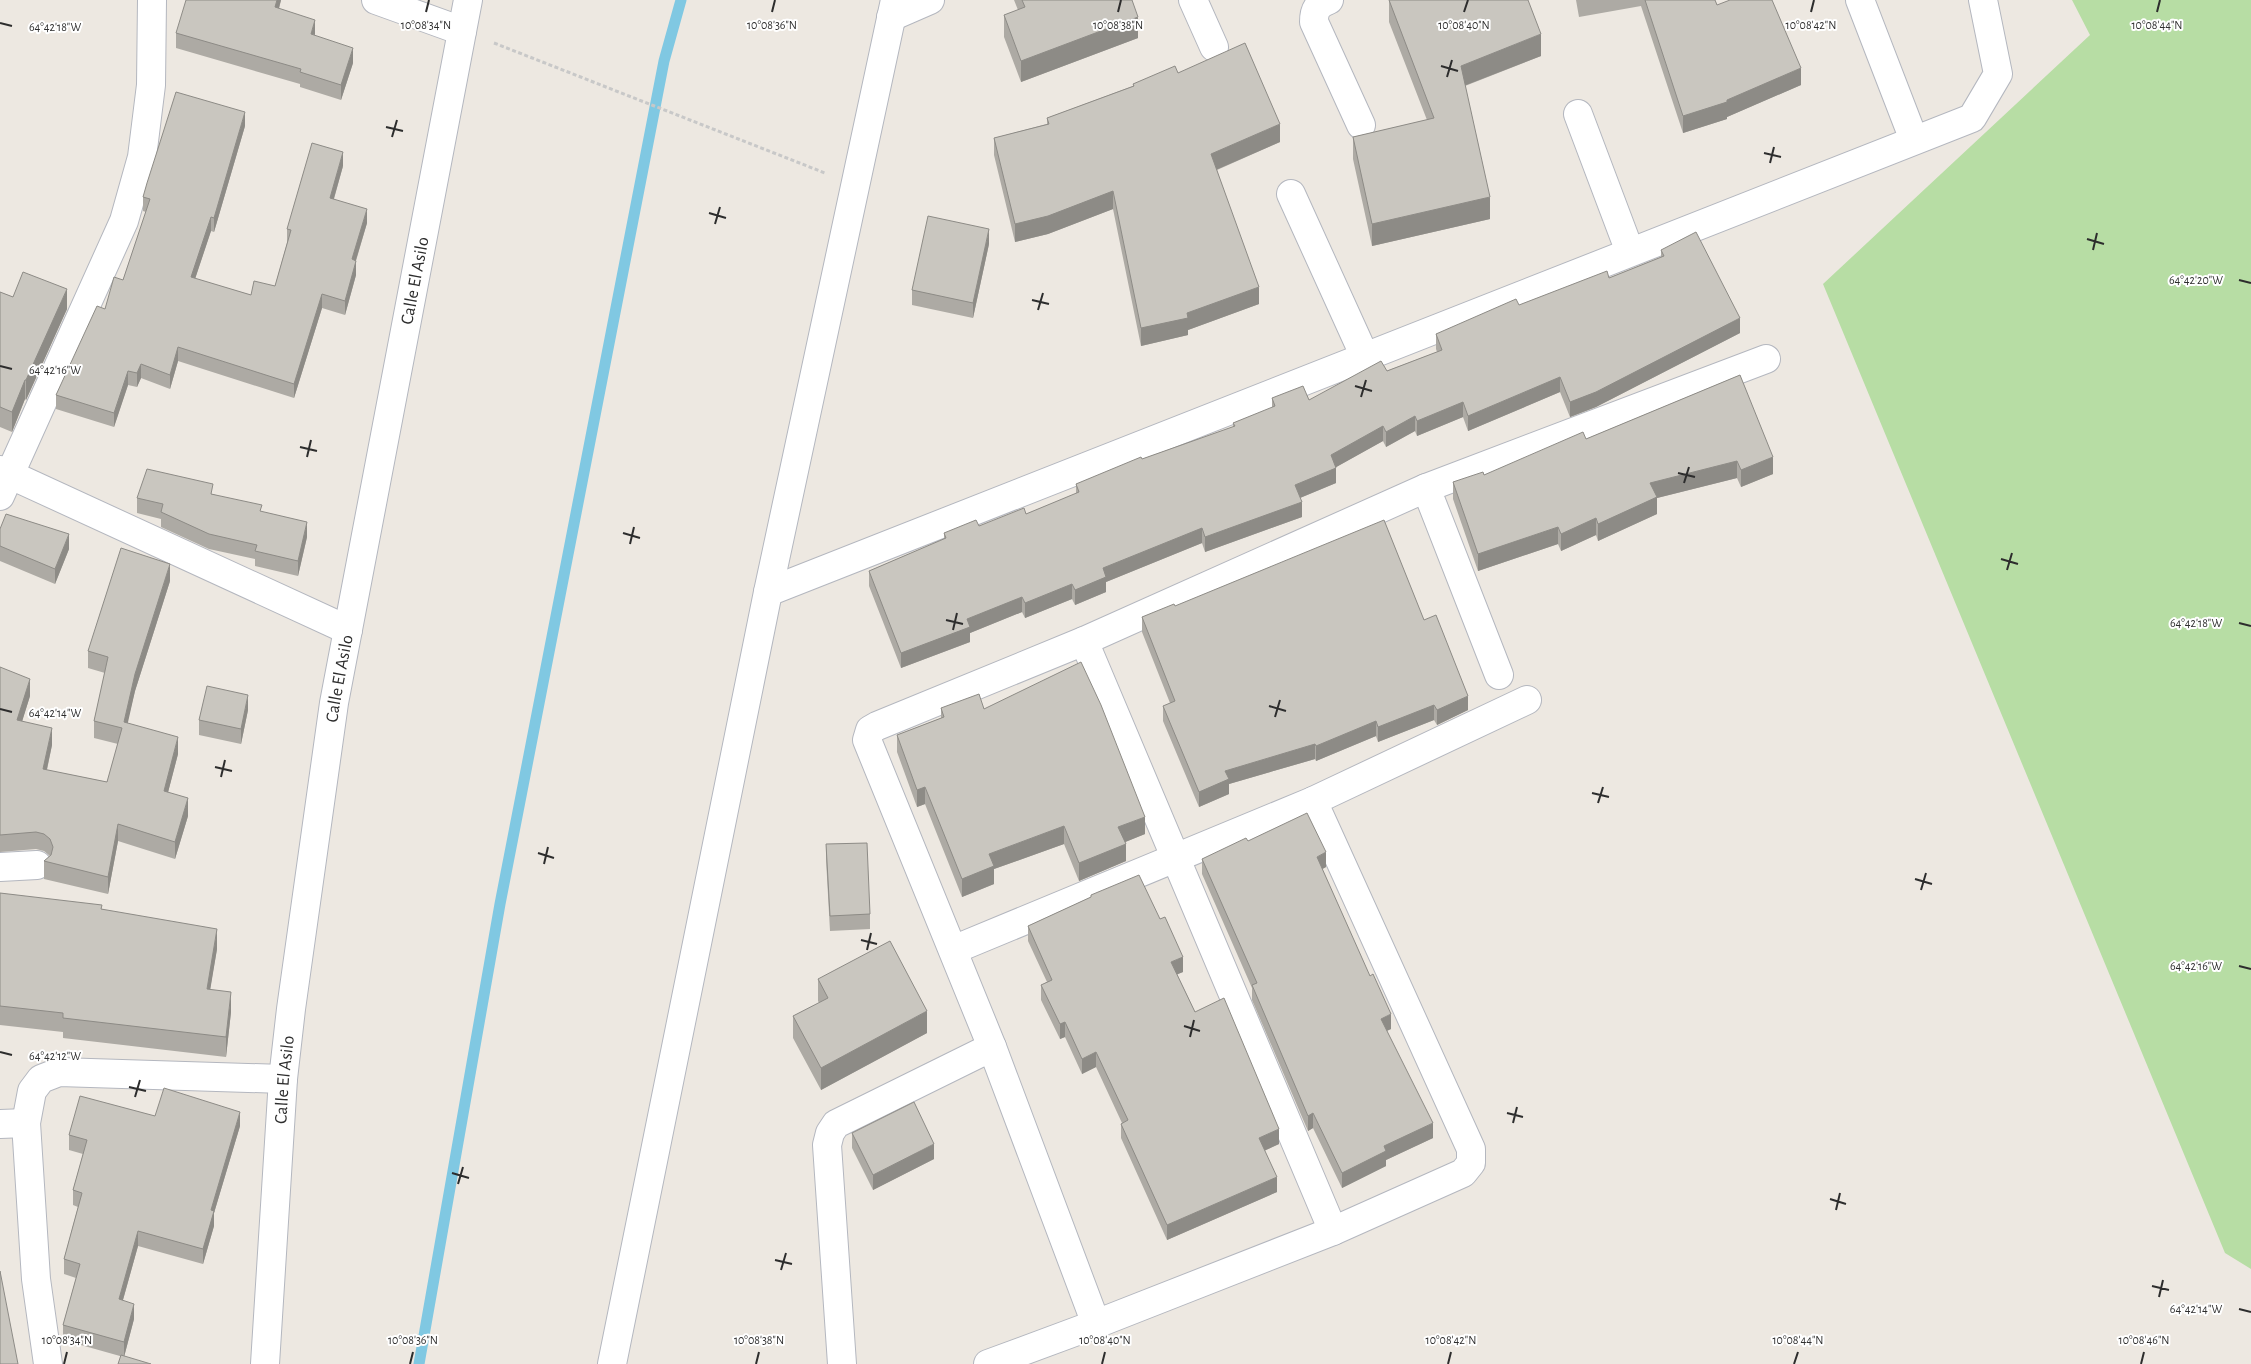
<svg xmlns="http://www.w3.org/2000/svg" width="2251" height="1364" font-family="'Alegreya Sans',sans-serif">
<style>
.green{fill:#b7dda4}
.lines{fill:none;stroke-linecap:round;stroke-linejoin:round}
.stream{stroke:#80c8e2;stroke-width:11}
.minor-casing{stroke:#b4b7bf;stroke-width:30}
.path{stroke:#c8c8c8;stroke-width:3;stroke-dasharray:4 2.5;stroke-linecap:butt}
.minor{stroke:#fff;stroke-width:28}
.wall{fill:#adaaa4}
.shaded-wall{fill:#8d8b86}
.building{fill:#c9c6bf;stroke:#8d8b86}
.ticks{fill:none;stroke:#2d2d2d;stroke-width:2}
.labels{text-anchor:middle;stroke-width:4;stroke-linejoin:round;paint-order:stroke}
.street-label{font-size:18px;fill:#2d2d2d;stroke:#fff}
.ticks-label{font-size:12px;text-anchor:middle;fill:#2d2d2d;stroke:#fff;stroke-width:4;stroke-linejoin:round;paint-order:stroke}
</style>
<rect width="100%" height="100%" fill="#ede8e1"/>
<path class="green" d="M 2072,0 L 2251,0 L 2251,1269 L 2225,1253 L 1823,284 L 2090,35 Z"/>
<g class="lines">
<path class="stream" d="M 419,1364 L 500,904 L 664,61 L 681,0"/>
<g class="minor-casing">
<g id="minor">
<path d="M 376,0 L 462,31"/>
<path d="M 1193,0 L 1214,47"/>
<path d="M 1329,0 C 1317,5 1314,10 1314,22 L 1361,125"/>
<path d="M 1860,0 L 1914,140"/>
<path d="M 891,17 L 930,0"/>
<path d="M 1578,114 L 1630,252"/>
<path d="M 1291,194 L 1365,357"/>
<path d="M 0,470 L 348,630"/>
<path d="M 0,496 L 124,221 L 142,157 L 151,85 L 152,0"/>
<path d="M 768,592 L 1972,118 L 1998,74 L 1983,0"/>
<path d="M 1084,641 L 1426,488"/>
<path d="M 1499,675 L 1426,488 L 1766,359"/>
<path d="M 0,867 L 37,865"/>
<path d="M 953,950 L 1313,801"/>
<path d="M 992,1047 L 867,740 L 870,730 L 877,726 L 1084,641 L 1333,1231"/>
<path d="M 0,1124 L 26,1123"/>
<path d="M 48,1364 L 36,1279 L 26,1123 L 32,1091 L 41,1079 L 59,1072 L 283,1079"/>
<path id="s1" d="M 265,1364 L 283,1079 L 291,1009 L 334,703 L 468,0"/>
<path d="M 612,1364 L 768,592 L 895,0"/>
<path d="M 842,1364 L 827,1145 L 830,1133 L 836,1124 L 992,1047 L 1096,1324"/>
<path d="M 988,1364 L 1096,1324 L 1333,1231 L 1463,1173 L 1471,1163 L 1471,1149 L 1313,801 L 1527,700"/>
</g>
</g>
<path class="path" d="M 494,43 L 825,173"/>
<use href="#minor" class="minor"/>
</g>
<path class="wall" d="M 281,0 L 279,9 L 353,63 L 341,100 L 300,87 L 300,84 L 176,48 L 176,33 Z
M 1014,0 L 1132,0 L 1138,38 L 1021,82 L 1004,37 L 1004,15 L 1018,10 Z
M 1389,0 L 1541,56 L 1465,86 L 1490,219 L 1372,246 L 1353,159 L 1353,137 L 1427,120 L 1389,22 Z
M 1576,0 L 1715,0 L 1717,5 L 1801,85 L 1727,117 L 1727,119 L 1683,133 L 1641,6 L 1579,17 Z
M 1178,73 L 1280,142 L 1217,170 L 1259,304 L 1188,330 L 1188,335 L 1141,346 L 1113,209 L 1048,234 L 1015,242 L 994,155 L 994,138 L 1047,124 L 1047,118 L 1133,86 L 1133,84 Z
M 245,126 L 214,232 L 211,231 L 195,279 L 251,295 L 275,286 L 287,243 L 287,229 L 343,166 L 334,199 L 367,223 L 356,261 L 356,275 L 345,315 L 322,308 L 294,398 L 178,361 L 170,389 L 141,378 L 137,387 L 128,385 L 114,427 L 56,409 L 56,395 L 105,309 L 123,280 L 146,212 L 143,211 L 143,197 Z
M 989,244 L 973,318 L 912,305 L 912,290 Z
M 1661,250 L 1740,333 L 1596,407 L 1570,417 L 1560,392 L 1468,431 L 1463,417 L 1417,436 L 1415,431 L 1386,447 L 1383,441 L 1336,467 L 1336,483 L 1300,498 L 1302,517 L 1205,552 L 1202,543 L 1106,582 L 1106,592 L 1075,605 L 1072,599 L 1025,618 L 1022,612 L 970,633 L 970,642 L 901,668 L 869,586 L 869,571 L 944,539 L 944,533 L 979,526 L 1026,514 L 1076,494 L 1076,484 L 1142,459 L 1233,427 L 1233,423 L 1272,408 L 1272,398 L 1309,400 L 1437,352 L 1436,349 L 1436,334 L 1519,305 L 1609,278 L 1661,257 Z
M 0,292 L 13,297 L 67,309 L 26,400 L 25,399 L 12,432 L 0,427 Z
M 1740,375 L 1773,474 L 1741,487 L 1737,478 L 1657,498 L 1657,514 L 1598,541 L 1596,535 L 1561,551 L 1558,544 L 1478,571 L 1453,499 L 1453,482 L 1484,475 L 1586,439 Z
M 213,494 L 262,512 L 307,537 L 298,576 L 255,566 L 255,559 L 209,549 L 161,527 L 161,519 L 137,513 L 137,498 Z
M 0,529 L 69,549 L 55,584 L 0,561 Z
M 170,581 L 135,691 L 127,723 L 178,754 L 168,792 L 188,816 L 175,859 L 118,841 L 108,894 L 44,879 L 44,861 L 50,856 L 44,851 L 36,849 L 0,852 L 0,667 L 30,696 L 22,721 L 52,745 L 47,770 L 107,782 L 118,744 L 94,738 L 94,721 L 105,673 L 88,668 L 88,651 Z
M 1175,606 L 1424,620 L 1468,710 L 1437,725 L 1434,720 L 1378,742 L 1376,736 L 1316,761 L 1315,759 L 1229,784 L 1229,794 L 1199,807 L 1163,721 L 1163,706 L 1170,703 L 1142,632 L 1142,617 Z
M 941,708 L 984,709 L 1145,834 L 1125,842 L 1126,861 L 1079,881 L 1064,844 L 994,869 L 994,884 L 962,897 L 925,804 L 917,807 L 897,752 L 897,735 L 941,718 Z
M 248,710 L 241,744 L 199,735 L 199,720 Z
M 1248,841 L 1326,867 L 1322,869 L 1391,1029 L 1387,1031 L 1433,1138 L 1386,1160 L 1386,1166 L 1342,1188 L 1313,1128 L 1308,1131 L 1252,1000 L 1252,988 L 1202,874 L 1202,859 Z
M 826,844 L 870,914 L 870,929 L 830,931 L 826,859 Z
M 0,893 L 102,909 L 217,949 L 210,989 L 231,1012 L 226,1057 L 63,1038 L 63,1032 L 0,1025 Z
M 1091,895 L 1183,972 L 1177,974 L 1195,1012 L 1279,1144 L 1264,1151 L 1277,1192 L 1167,1240 L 1121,1138 L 1121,1124 L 1122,1123 L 1096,1067 L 1082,1074 L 1065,1037 L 1060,1039 L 1041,1000 L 1041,985 L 1047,982 L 1028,941 L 1028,926 L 1091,897 Z
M 818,979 L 927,1033 L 821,1090 L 793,1038 L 793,1016 L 819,1003 L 818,1001 Z
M 155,1116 L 240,1126 L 214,1213 L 214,1226 L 203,1264 L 138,1246 L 123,1300 L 134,1319 L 124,1357 L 120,1356 L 63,1340 L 63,1325 L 76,1278 L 64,1274 L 64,1259 L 78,1207 L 73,1205 L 73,1190 L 83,1154 L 69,1150 L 69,1135 Z
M 852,1133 L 934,1159 L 873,1190 L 852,1148 Z"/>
<path class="shaded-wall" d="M 277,0 L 281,0 L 275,22 L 275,7 Z
M 1138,17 L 1138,38 L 1021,82 L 1021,61 Z
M 315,20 L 315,35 L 311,34 Z
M 1541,34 L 1541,56 L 1461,87 L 1461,66 Z
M 353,48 L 353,63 L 341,100 L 341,85 Z
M 1801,68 L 1801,85 L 1727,117 L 1727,119 L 1683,133 L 1683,116 L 1727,100 Z
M 245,112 L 245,126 L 214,232 L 214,218 Z
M 1280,124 L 1280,142 L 1211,172 L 1211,154 Z
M 343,152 L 343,166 L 330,212 L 330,198 Z
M 1113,191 L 1113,209 L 1048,234 L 1015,242 L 1015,224 Z
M 1490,197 L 1490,219 L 1372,246 L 1372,224 Z
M 367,209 L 367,223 L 352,273 L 352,259 Z
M 211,217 L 211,231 L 191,291 L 191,277 Z
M 989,229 L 989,244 L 973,318 L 973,303 Z
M 356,261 L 356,275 L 345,315 L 345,301 Z
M 1259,287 L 1259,304 L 1188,330 L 1188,335 L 1141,346 L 1141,328 L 1187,313 Z
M 67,289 L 67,309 L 26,400 L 26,380 Z
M 322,294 L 322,308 L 294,398 L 294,384 Z
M 1740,318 L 1740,333 L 1596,407 L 1570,417 L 1570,402 Z
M 178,347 L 178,361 L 170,389 L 170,375 Z
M 141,364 L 141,378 L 137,387 L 137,373 Z
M 128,371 L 128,385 L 114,427 L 114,413 Z
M 1560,377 L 1560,392 L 1468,431 L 1468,416 Z
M 25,380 L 25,399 L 12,432 L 12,412 Z
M 1463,402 L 1463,417 L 1417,436 L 1417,421 Z
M 1415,416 L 1415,431 L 1386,447 L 1386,432 Z
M 1383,426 L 1383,441 L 1331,470 L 1331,455 Z
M 1773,457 L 1773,474 L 1741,487 L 1741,470 Z
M 1737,461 L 1737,478 L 1657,498 L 1657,514 L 1598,541 L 1598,524 L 1650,483 Z
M 1336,468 L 1336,483 L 1295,500 L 1295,485 Z
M 1302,502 L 1302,517 L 1205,552 L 1205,537 Z
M 1596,518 L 1596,535 L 1561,551 L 1561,534 Z
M 307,522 L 307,537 L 298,576 L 298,561 Z
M 1558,527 L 1558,544 L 1478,571 L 1478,554 Z
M 1202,528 L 1202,543 L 1106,582 L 1106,592 L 1075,605 L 1075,590 L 1103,568 Z
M 69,534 L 69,549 L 55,584 L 55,569 Z
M 170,564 L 170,581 L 135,691 L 124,740 L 124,722 L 135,674 Z
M 1072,584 L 1072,599 L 1025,618 L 1025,603 Z
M 1022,597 L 1022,612 L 970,633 L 970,642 L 901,668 L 901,653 L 967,619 Z
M 30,679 L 30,696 L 17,738 L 17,720 Z
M 248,695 L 248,710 L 241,744 L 241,729 Z
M 1468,696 L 1468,710 L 1437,725 L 1437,710 Z
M 1434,705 L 1434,720 L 1378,742 L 1378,727 Z
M 1376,721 L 1376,736 L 1316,761 L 1316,746 Z
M 52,728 L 52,745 L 43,787 L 43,769 Z
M 178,737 L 178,754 L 164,808 L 164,791 Z
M 1315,744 L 1315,759 L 1229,784 L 1229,794 L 1199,807 L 1199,792 L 1225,771 Z
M 925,787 L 925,804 L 917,807 L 917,790 Z
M 188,798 L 188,816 L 175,859 L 175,842 Z
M 1145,817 L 1145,834 L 1118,845 L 1118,827 Z
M 118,824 L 118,841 L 108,894 L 108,877 Z
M 1064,826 L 1064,844 L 994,869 L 994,884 L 962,897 L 962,879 L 989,854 Z
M 1126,844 L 1126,861 L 1079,881 L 1079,863 Z
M 1326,852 L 1326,867 L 1317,872 L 1317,857 Z
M 217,929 L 217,949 L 207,1009 L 207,989 Z
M 1183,957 L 1183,972 L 1171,977 L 1171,962 Z
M 231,992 L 231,1012 L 226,1057 L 226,1037 Z
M 927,1011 L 927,1033 L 821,1090 L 821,1068 Z
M 1391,1014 L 1391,1029 L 1381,1033 L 1381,1019 Z
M 1065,1022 L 1065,1037 L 1060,1039 L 1060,1024 Z
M 1096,1052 L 1096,1067 L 1082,1074 L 1082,1059 Z
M 240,1112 L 240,1126 L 214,1213 L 214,1226 L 203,1264 L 203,1249 L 211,1210 Z
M 1313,1113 L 1313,1128 L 1308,1131 L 1308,1116 Z
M 1433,1123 L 1433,1138 L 1386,1160 L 1386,1166 L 1342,1188 L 1342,1173 L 1384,1146 Z
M 1279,1129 L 1279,1144 L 1259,1153 L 1259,1138 Z
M 934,1144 L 934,1159 L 873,1190 L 873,1175 Z
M 1277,1177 L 1277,1192 L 1167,1240 L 1167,1225 Z
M 138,1231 L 138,1246 L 119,1314 L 119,1299 Z
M 134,1304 L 134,1319 L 124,1357 L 124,1342 Z"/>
<path class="building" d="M 186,0 L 277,0 L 275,7 L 315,20 L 311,34 L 353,48 L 341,85 L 300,72 L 301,69 L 176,33 Z
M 1022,0 L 1132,0 L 1138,17 L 1021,61 L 1004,15 L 1025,7 Z
M 1389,0 L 1528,0 L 1541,34 L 1461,66 L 1490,197 L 1372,224 L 1353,137 L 1434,118 Z
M 1645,0 L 1715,0 L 1717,5 L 1730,0 L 1772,0 L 1801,68 L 1727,100 L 1727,102 L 1683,116 Z
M 1245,43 L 1280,124 L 1211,154 L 1259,287 L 1187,313 L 1188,318 L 1141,328 L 1113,191 L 1048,216 L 1015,224 L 994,138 L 1049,124 L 1047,118 L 1134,86 L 1133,84 L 1175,66 L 1178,73 Z
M 176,92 L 245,112 L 214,218 L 211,217 L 191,277 L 251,295 L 254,281 L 275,286 L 291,230 L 287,229 L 312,143 L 343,152 L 330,198 L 367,209 L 352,259 L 356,261 L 345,301 L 322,294 L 294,384 L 178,347 L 170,375 L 141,364 L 137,373 L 128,371 L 114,413 L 56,395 L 97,306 L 105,309 L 114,277 L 123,280 L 150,199 L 143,197 L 147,183 Z
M 928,216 L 989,229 L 973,303 L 912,290 Z
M 1696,232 L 1740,318 L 1596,392 L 1570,402 L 1560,377 L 1468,416 L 1463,402 L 1417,421 L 1415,416 L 1386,432 L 1383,426 L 1331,455 L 1336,468 L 1295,485 L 1302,502 L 1205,537 L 1202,528 L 1103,568 L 1106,577 L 1075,590 L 1072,584 L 1025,603 L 1022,597 L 967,619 L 970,627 L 901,653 L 869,571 L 946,538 L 944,533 L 976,520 L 979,526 L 1024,508 L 1026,514 L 1079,492 L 1076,484 L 1141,457 L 1142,459 L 1235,426 L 1233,423 L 1275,406 L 1272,398 L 1303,386 L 1309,400 L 1381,361 L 1387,371 L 1442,350 L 1436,334 L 1516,299 L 1519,305 L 1607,271 L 1609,278 L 1664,256 L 1661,250 Z
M 23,272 L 67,289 L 26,380 L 25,380 L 12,412 L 0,407 L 0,292 L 13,297 Z
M 1740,375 L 1773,457 L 1741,470 L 1737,461 L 1650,483 L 1657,497 L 1598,524 L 1596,518 L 1561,534 L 1558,527 L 1478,554 L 1453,482 L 1483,472 L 1484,475 L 1583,432 L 1586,439 Z
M 147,469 L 213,484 L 211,494 L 262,505 L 260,511 L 307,522 L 298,561 L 255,551 L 257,545 L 209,534 L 161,512 L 163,504 L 137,498 Z
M 6,514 L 69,534 L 55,569 L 0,546 L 0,529 Z
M 1384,520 L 1424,620 L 1436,615 L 1468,696 L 1437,710 L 1434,705 L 1378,727 L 1376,721 L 1316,746 L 1315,744 L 1225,771 L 1229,779 L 1199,792 L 1163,706 L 1175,701 L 1142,617 L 1174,604 L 1175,606 Z
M 121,548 L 170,564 L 135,674 L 124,722 L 178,737 L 164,791 L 188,798 L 175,842 L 118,824 L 108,877 L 44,861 L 51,855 L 53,847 L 50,839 L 44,834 L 36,832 L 0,835 L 0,667 L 30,679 L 17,720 L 52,728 L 43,769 L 107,782 L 122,728 L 94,721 L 108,657 L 88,651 Z
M 1081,662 L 1101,705 L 1145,817 L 1118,827 L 1126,844 L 1079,863 L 1064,826 L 989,854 L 994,866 L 962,879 L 925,787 L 917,790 L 897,735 L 944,717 L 941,708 L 979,694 L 984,709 Z
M 207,686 L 248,695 L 241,729 L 199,720 Z
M 1307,813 L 1326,852 L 1317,857 L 1370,976 L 1373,974 L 1391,1014 L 1381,1019 L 1433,1123 L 1384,1146 L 1386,1151 L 1342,1173 L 1313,1113 L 1308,1116 L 1252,985 L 1257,983 L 1202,859 L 1246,838 L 1248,841 Z
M 867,843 L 870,914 L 830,916 L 826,844 Z
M 1139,875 L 1160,919 L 1165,917 L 1183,957 L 1171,962 L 1195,1012 L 1224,998 L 1279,1129 L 1259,1138 L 1277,1177 L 1167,1225 L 1121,1124 L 1128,1120 L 1096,1052 L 1082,1059 L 1065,1022 L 1060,1024 L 1041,985 L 1052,980 L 1028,926 L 1091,897 L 1091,895 Z
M 0,893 L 102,905 L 101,909 L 217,929 L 207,989 L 231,992 L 226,1037 L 63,1018 L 63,1013 L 0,1006 Z
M 890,941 L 927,1011 L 821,1068 L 793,1016 L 828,998 L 818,979 Z
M 164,1088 L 240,1112 L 211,1210 L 214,1211 L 203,1249 L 138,1231 L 119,1299 L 134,1304 L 124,1342 L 63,1325 L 80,1264 L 64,1259 L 82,1193 L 73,1190 L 87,1140 L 69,1135 L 80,1096 L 155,1116 Z
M 914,1102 L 934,1144 L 873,1175 L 852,1133 Z
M 0,1271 L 18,1364 L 0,1364 Z
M 121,1355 L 151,1364 L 118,1364 Z"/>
<path class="ticks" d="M 426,12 L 429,0M 772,12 L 775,0M 1118,12 L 1121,0M 1464,12 L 1468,0M 1811,12 L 1814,0M 2157,12 L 2160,0M 0,23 L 12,26M 1441,66 L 1458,71M 1447,77 L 1452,60M 386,127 L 403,131M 392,137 L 397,120M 1764,153 L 1781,157M 1770,163 L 1774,147M 709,213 L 726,218M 715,224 L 720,207M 2087,239 L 2104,244M 2093,250 L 2097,233M 2239,280 L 2251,283M 1032,300 L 1049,304M 1038,310 L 1043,293M 0,366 L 12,369M 1355,386 L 1372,391M 1361,397 L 1366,380M 300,447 L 317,451M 307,457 L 311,440M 1678,473 L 1695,477M 1684,483 L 1689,467M 623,533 L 640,538M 630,544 L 634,527M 2001,559 L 2018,564M 2007,570 L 2012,553M 946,620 L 963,624M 2239,623 L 2251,626M 953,630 L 957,613M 1269,706 L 1286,711M 0,709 L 12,712M 1275,717 L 1280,700M 215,767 L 232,771M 221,777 L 225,760M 1592,793 L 1609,797M 1598,803 L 1603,787M 538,853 L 554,858M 544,864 L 548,847M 1915,879 L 1932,884M 1921,890 L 1926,873M 861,940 L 877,944M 867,950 L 871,933M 2239,966 L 2251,969M 1184,1026 L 1200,1031M 1190,1037 L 1194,1020M 0,1052 L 12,1055M 129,1087 L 146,1091M 135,1097 L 140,1080M 1507,1113 L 1523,1117M 1513,1123 L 1517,1107M 452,1173 L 469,1178M 458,1184 L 463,1167M 1830,1199 L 1846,1204M 1836,1210 L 1840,1193M 775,1260 L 792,1264M 781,1270 L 786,1253M 2152,1286 L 2169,1290M 2159,1297 L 2163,1280M 2239,1309 L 2251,1312M 64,1364 L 67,1352M 410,1364 L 413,1352M 756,1364 L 759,1352M 1102,1364 L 1105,1352M 1448,1364 L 1451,1352M 1794,1364 L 1798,1352M 2141,1364 L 2144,1352"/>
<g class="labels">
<g class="street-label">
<text dy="6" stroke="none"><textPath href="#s1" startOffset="1095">Calle El Asilo</textPath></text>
<text dy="6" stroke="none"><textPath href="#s1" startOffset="690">Calle El Asilo</textPath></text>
<text dy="6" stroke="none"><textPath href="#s1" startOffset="285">Calle El Asilo</textPath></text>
</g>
</g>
<g class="ticks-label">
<text x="426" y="29">10°08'34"N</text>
<text x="772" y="29">10°08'36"N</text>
<text x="1118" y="29">10°08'38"N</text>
<text x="1464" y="29">10°08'40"N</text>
<text x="1811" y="29">10°08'42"N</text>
<text x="2157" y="29">10°08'44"N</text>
<text x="55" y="31">64°42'18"W</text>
<text x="2196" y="284">64°42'20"W</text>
<text x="55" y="374">64°42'16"W</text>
<text x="2196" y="627">64°42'18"W</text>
<text x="55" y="717">64°42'14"W</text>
<text x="2196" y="970">64°42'16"W</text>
<text x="55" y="1060">64°42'12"W</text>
<text x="2196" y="1313">64°42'14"W</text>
<text x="67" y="1344">10°08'34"N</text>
<text x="413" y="1344">10°08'36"N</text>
<text x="759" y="1344">10°08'38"N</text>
<text x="1105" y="1344">10°08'40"N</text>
<text x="1451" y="1344">10°08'42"N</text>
<text x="1798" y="1344">10°08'44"N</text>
<text x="2144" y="1344">10°08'46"N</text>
</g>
</svg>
